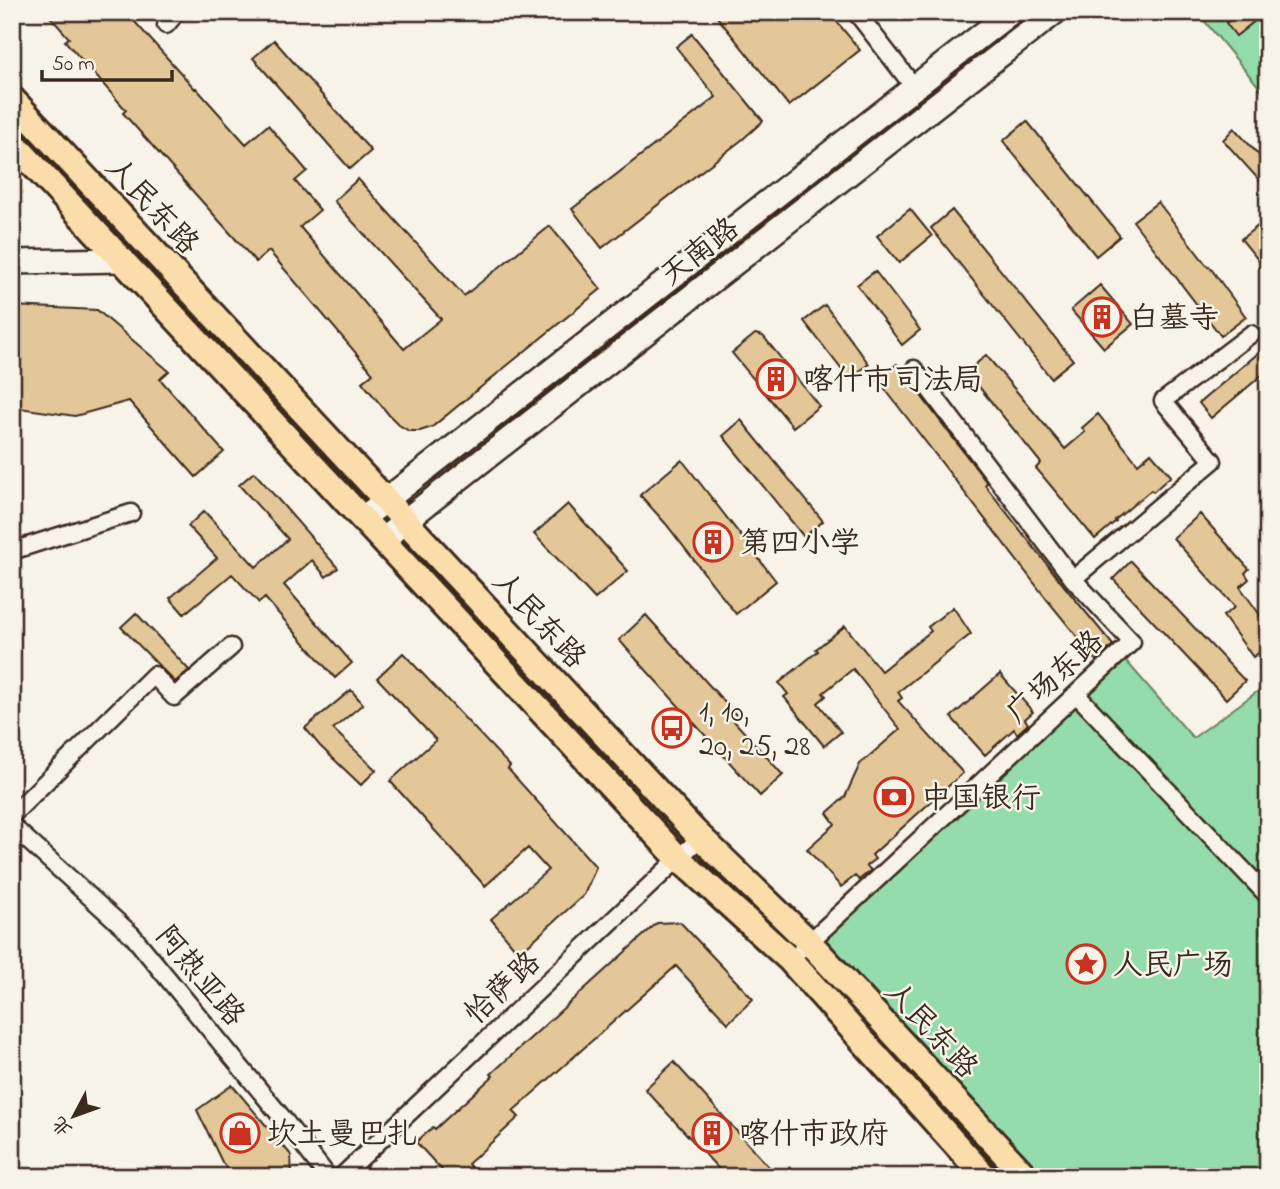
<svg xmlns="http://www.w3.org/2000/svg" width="1280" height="1189" font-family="'Indie Flower','LXGW WenKai TC',sans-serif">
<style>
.green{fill:#94dcab;stroke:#688364;stroke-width:2}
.building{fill:#e3c798;stroke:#3b2a1e;stroke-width:2}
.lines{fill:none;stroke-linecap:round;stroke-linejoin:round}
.street-casing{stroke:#3b2a1e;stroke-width:21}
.secondary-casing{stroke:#3b2a1e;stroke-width:28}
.primary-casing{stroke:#3b2a1e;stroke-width:30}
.street{stroke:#f7f3e8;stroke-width:16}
.secondary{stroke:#f7f3e8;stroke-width:23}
.primary{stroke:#faddab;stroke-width:24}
.labels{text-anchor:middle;stroke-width:5;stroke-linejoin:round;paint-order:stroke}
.street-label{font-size:30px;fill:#3b2a1e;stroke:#f7f3e8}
.poi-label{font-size:30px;fill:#3b2a1e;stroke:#f7f3e8;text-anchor:start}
</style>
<rect width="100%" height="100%" fill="#f7f3e8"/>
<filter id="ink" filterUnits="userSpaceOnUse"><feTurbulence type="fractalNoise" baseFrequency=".0143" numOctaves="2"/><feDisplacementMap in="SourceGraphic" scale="14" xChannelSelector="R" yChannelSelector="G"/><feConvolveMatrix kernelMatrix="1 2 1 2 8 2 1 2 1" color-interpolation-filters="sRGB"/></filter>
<g filter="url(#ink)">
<path class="green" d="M 1197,12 L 1268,12 L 1268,98 Z
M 1120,654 L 1193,738 L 1268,684 L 1268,1177 L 1026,1177 L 809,942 Z"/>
<path class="building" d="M 46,12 L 126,12 L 195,89 L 196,88 L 246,144 L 268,125 L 307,171 L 295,181 L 320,210 L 300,227 L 404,349 L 441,319 L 334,201 L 358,179 L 464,296 L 550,226 L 601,289 L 432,427 L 420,431 L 409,431 L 399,425 L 389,415 L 362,382 L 373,373 L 269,251 L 256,262 L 123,113 L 126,110 L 65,41 L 69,38 Z
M 713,12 L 829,12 L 860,50 L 789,106 Z
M 1239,12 L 1266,12 L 1236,36 L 1226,23 Z
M 692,34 L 763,121 L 743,139 L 602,248 L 572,209 L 716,97 L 676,47 Z
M 274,40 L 371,151 L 350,169 L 253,58 Z
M 1027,121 L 1120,236 L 1096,256 L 1003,141 Z
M 1234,128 L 1268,165 L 1268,190 L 1223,140 Z
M 1158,202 L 1208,267 L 1209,266 L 1246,317 L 1221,336 L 1133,221 Z
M 910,209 L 932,236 L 899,263 L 877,236 Z
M 952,210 L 1073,360 L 1051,378 L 931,228 Z
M 1268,218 L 1268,272 L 1241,239 Z
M 875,271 L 920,330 L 902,345 L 857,285 Z
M 1100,285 L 1133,324 L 1104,348 L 1071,310 Z
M 825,305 L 869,364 L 849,379 L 804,321 Z
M 12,306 L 97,310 L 169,371 L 160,379 L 224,452 L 196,477 L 129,401 L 75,416 L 12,407 Z
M 755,334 L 763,336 L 819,406 L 793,427 L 732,353 Z
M 1268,345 L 1268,370 L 1211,418 L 1199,403 Z
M 986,355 L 1065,449 L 1085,432 L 1082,428 L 1098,414 L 1138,464 L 1151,453 L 1171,476 L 1153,492 L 1151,490 L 1115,520 L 1116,521 L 1095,539 L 1036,468 L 1041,463 L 967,372 Z
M 897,364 L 987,483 L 985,485 L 1065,587 L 1113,645 L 1097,661 L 1048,601 L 878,380 Z
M 741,420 L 823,521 L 804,537 L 723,436 Z
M 682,460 L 776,581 L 736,614 L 666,524 L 640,495 Z
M 254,472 L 338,568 L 326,577 L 312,560 L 284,585 L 352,663 L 335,678 L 265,598 L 259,603 L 232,574 L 184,614 L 170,598 L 217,558 L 188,526 L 204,511 L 256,567 L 288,539 L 239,485 Z
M 568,504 L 628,571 L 595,599 L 534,534 Z
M 1200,514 L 1249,569 L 1245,573 L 1249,579 L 1240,587 L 1268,626 L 1268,646 L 1253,657 L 1223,616 L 1235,607 L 1173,538 Z
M 1131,561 L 1245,681 L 1226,699 L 1113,579 Z
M 953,607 L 971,634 L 898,692 L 902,698 L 898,701 L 963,773 L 872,855 L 875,859 L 866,866 L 871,870 L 859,880 L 855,876 L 841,887 L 807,849 L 835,824 L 827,813 L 845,797 L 860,764 L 900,729 L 853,669 L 823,693 L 826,696 L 818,703 L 841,732 L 824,746 L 784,697 L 788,694 L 779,683 L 818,651 L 816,649 L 845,626 L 881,671 L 931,631 L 928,627 Z
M 136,613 L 189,670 L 175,682 L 121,627 Z
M 646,615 L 737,716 L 733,720 L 783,775 L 760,796 L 619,640 Z
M 403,653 L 510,766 L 508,769 L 596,867 L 584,895 L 519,953 L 491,919 L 548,870 L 528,848 L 485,886 L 390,781 L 436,740 L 377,678 Z
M 1000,674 L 1033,712 L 1025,719 L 1028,724 L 1017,734 L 1014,729 L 985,755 L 951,717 Z
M 351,690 L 363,704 L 333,729 L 376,770 L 361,785 L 320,746 L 305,728 Z
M 680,922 L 753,999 L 728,1023 L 676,966 L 513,1111 L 519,1117 L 468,1164 L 479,1177 L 448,1177 L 416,1142 L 433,1127 L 435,1129 L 493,1076 L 491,1074 L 657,923 Z
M 674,1062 L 778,1177 L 726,1177 L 645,1089 Z
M 232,1085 L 291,1155 L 292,1177 L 233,1177 L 222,1162 L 197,1110 Z"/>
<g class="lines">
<g class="street-casing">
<path id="street" d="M 856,12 L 914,87
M 166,25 L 177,12
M 12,551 L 131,513
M 1073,579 L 1213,461 L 1163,401 L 1251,334
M 1076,694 L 1268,896
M 12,815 L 154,675 L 174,697 L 231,647
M 12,826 L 132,935 L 280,1115 L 328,1177
M 802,949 L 1132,642 L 1073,579 L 914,369
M 341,1177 L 701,837"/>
</g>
<g class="secondary-casing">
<path id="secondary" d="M 12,262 L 123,260
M 363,518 L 1011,12
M 383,540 L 405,521 L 1055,12"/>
</g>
<g class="primary-casing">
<path id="primary" d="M 12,99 L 695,832 L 809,942 L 1026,1177
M 12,142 L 678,858 L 790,960 L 985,1177"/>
</g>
<use href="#street" class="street"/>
<use href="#secondary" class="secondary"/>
<use href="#primary" class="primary"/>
</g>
</g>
<defs>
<g id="building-ring" transform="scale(2.0125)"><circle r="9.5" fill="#f7f3e8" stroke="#c8321e" stroke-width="1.5"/><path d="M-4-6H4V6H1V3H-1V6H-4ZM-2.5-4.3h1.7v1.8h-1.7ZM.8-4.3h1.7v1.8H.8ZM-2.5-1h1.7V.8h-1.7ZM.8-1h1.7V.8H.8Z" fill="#c8321e"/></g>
<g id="bus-ring" transform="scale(2.0125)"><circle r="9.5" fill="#f7f3e8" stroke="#c8321e" stroke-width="1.5"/><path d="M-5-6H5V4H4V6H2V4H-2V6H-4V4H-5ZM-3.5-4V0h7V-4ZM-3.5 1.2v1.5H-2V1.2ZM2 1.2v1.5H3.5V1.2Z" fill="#c8321e"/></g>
<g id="bank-ring" transform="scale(2.0125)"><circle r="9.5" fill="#f7f3e8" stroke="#c8321e" stroke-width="1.5"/><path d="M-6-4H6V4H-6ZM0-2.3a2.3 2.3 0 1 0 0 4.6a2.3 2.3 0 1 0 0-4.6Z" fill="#c8321e"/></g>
<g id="sight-ring" transform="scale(2.0125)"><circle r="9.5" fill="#f7f3e8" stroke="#c8321e" stroke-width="1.5"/><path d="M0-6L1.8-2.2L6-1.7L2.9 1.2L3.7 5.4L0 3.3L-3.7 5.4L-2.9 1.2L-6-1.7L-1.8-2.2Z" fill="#c8321e"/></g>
<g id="shop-ring" transform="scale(2.0125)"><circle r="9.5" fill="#f7f3e8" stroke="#c8321e" stroke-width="1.5"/><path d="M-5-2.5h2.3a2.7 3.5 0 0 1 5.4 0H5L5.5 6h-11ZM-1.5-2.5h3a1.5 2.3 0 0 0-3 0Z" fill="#c8321e"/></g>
</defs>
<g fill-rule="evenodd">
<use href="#building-ring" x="1102" y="317"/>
<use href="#building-ring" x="776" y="379"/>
<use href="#building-ring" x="713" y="542"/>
<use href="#bus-ring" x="672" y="728"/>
<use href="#bank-ring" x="894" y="797"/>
<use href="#sight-ring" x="1086" y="964"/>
<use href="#shop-ring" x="240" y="1133"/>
<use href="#building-ring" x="712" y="1133"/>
</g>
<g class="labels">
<g class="street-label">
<text transform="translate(153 205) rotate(47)" y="10">人民东路</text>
<text transform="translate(699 251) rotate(-38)" y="10">天南路</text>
<text transform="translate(540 619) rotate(47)" y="10">人民东路</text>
<text transform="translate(1054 676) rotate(-43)" y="10">广场东路</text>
<text transform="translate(201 975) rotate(50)" y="10">阿热亚路</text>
<text transform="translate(502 987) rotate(-43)" y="10">恰萨路</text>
<text transform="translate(932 1029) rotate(47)" y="10">人民东路</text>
</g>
<g class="poi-label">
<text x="1129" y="327">白墓寺</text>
<text x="803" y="389">喀什市司法局</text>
<text x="740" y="552">第四小学</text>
<text x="699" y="721">1, 10,<tspan x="699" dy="34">20, 25, 28</tspan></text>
<text x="921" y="807">中国银行</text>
<text x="1113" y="974">人民广场</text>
<text x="267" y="1143">坎土曼巴扎</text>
<text x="739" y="1143">喀什市政府</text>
</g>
</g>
<rect width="1280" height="1189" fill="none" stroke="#f7f3e8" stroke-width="42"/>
<rect x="21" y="21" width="1238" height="1147" fill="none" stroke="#3b2a1e" stroke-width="2.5" filter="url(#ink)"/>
<g transform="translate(74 1116) rotate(229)" stroke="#f7f3e8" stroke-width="5" paint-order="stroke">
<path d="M0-5L12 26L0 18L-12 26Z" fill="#3b2a1e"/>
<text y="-10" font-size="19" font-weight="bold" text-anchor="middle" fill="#3b2a1e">北</text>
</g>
<path d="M42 70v10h130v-10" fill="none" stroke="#3b2a1e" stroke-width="3.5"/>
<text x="52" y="70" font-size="21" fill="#3b2a1e" stroke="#f7f3e8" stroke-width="5" paint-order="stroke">50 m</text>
</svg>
